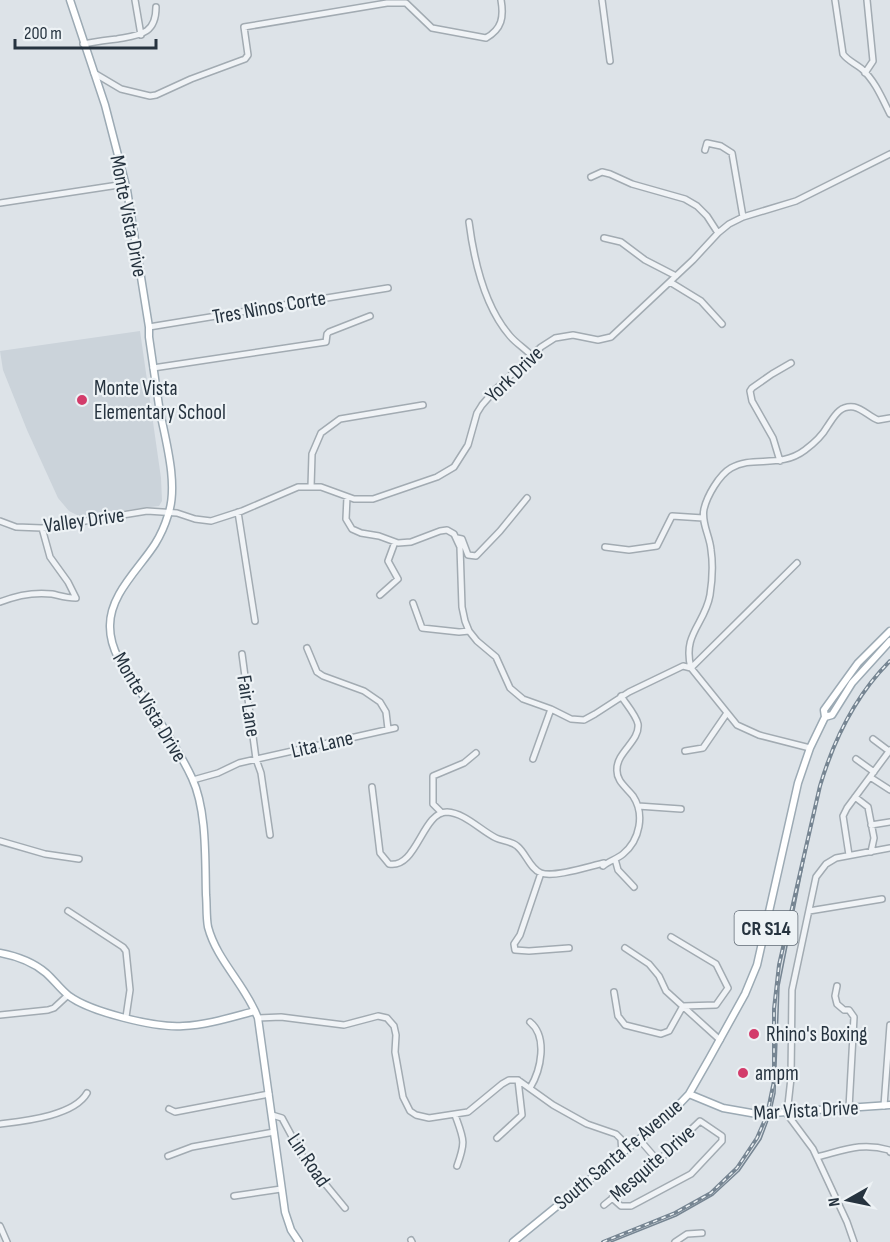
<svg xmlns="http://www.w3.org/2000/svg" width="890" height="1242" font-family="'Sofia Sans Condensed',sans-serif">
<style>
.built{fill:#cbd3da}
.lines{fill:none;stroke-linecap:round;stroke-linejoin:round}
.minor-casing{stroke:#a2abb2;stroke-width:8}
.major-casing{stroke:#9caab4;stroke-width:9}
.minor{stroke:#f0f3f6;stroke-width:5}
.major{stroke:#fff;stroke-width:6}
.tram{stroke:#768592;stroke-width:1.5}
.rail-casing{stroke:#768592;stroke-width:4}
.rail{stroke:#edf2f5;stroke-width:1.5;stroke-dasharray:4.5;stroke-linecap:butt}
.poi-dot{fill:#d33c6b;stroke:#edf2f5;stroke-width:2}
.labels{text-anchor:middle;stroke-width:4.5;stroke-linejoin:round;paint-order:stroke}
.shield{fill:#edf2f5;stroke:#626c76;stroke-width:1.5}
.shield-label{font-size:20px;font-weight:bold;fill:#26333f}
.street-label{font-size:21px;fill:#26333f;stroke:#edf2f5}
.poi-label{font-size:21px;fill:#26333f;stroke:#edf2f5;text-anchor:start}
</style>
<rect width="100%" height="100%" fill="#dde3e8"/>
<path class="built" d="M 140,331 L 161,478 L 162,501 L 159,506 L 79,516 L 69,511 L 58,498 L 27,430 L 3,370 L 0,351 Z"/>
<g class="lines">
<g class="minor-casing">
<path id="minor" d="M 135,0 L 141,35
M 602,0 L 610,61
M 835,0 L 843,54 C 848,61 855,63 862,69 C 875,81 882,98 890,114
M 83,44 C 94,42 105,40 117,39 C 139,35 156,35 156,7
M 94,73 L 121,89 L 150,96 L 156,95 L 191,79 L 245,59 L 248,55 L 244,27 L 387,3 L 406,3 L 432,28 L 486,38 C 502,29 504,17 501,0
M 865,73 L 873,61 L 867,0
M 705,150 L 707,143 L 721,146 L 732,153 L 743,217
M 591,177 L 602,172 L 610,174 L 632,184 L 685,199 L 697,206 L 707,216 L 718,233
M 0,203 L 125,184
M 469,222 C 474,261 484,306 510,336 C 516,343 524,348 531,355
M 604,238 L 621,242 L 645,260 L 676,276
M 670,282 L 701,301 L 722,324
M 149,327 L 388,288
M 153,368 L 326,342 L 327,334 L 329,332 L 370,316
M 780,461 L 773,438 L 752,401 L 750,391 L 752,388 L 772,374 L 791,363
M 311,487 L 312,454 L 321,433 L 340,419 L 423,405
M 347,497 L 346,519 L 352,529 L 361,533 L 379,536 L 398,543 L 411,542 L 440,531 L 447,530 L 454,534 L 460,547 L 462,607 L 465,621 L 469,631 L 477,641 L 496,657 L 510,688 L 523,699 L 551,709 L 571,719 L 584,720 L 595,714 L 629,692 L 683,666 L 691,668 L 797,563
M 238,512 L 255,621
M 0,521 L 16,527 L 42,528 L 147,511 L 177,513 L 195,519 L 211,521 L 242,511 L 298,487 L 321,487 L 354,499 L 373,499 L 437,477 L 454,467 L 468,445 L 477,413 L 482,405 L 496,389 L 541,347 L 555,338 L 573,335 L 598,340 L 611,337 L 693,260 L 718,233 L 729,224 L 743,217 L 796,201 L 890,154
M 457,538 L 462,539 L 468,555 L 476,556 L 500,531 L 527,498
M 605,547 L 629,550 L 657,546 L 672,516 L 703,518
M 380,595 L 398,579 L 388,561 L 395,542
M 0,602 C 15,596 35,592 52,594 C 61,596 66,598 76,598 L 68,582 L 50,557 L 42,528
M 413,603 L 422,628 L 459,632 L 469,631
M 307,648 L 317,672 L 323,676 L 364,691 L 380,702 L 386,712 L 388,729
M 242,654 L 256,759 L 261,773 L 270,835
M 873,739 L 889,751
M 810,748 L 759,735 L 737,725 L 691,668 C 682,634 705,624 710,595 C 712,582 713,563 711,550 C 710,536 701,523 704,509 C 707,496 719,475 731,468 C 753,455 780,469 805,450 C 813,444 822,436 827,427 C 834,417 839,405 854,407 C 863,409 870,417 878,420 L 890,418
M 685,751 L 703,748 L 727,713
M 533,759 L 551,709
M 856,759 L 874,772
M 870,777 L 890,790
M 193,780 L 218,773 L 239,763 L 395,728
M 372,787 L 380,853 L 389,864 C 417,869 422,812 447,812 C 465,813 480,830 496,838 C 502,841 511,841 517,846 C 526,853 530,869 541,873 C 554,878 590,866 604,863 L 603,866 C 609,861 617,859 623,854 C 640,840 645,814 633,796 C 626,787 616,781 617,769 C 617,752 640,741 638,724 C 636,715 626,704 621,696
M 855,797 L 868,807 L 874,838 L 871,852
M 638,806 L 681,809
M 442,813 L 433,804 L 433,776 L 464,763 L 476,753
M 871,825 L 890,822
M 0,841 L 45,854 L 79,859
M 849,855 L 843,816 L 847,808 L 890,750
M 615,859 L 618,870 L 634,887
M 541,873 L 520,935 L 514,944 L 515,950 L 529,951 L 569,948
M 68,911 L 123,947 L 126,951 L 130,990 L 126,1017
M 809,911 L 882,899
M 625,948 L 649,964 L 659,976 L 666,991 L 720,1040
M 837,986 L 835,996 L 837,1004 L 844,1010 L 849,1010 L 854,1017 L 849,1108
M 614,992 L 618,1016 L 625,1025 L 661,1034 L 669,1031 L 683,1006 L 716,1005 L 728,988 L 716,964 L 671,937
M 0,1015 L 48,1010 L 54,1008 L 68,995
M 258,1018 L 281,1017 L 344,1025 L 378,1016 L 387,1018 L 394,1026 L 396,1035 L 395,1052 L 403,1097 L 410,1111 L 416,1115 L 429,1118 L 468,1112 L 502,1084 L 509,1080 L 518,1080 L 553,1105 L 587,1124 L 616,1134 L 621,1139 L 622,1153
M 530,1022 C 548,1037 541,1070 530,1088
M 884,1106 L 890,1025
M 169,1109 L 175,1112 L 269,1094
M 272,1115 L 282,1118 L 303,1157 L 345,1208
M 455,1115 C 464,1140 466,1141 457,1166
M 0,1124 C 24,1121 74,1116 87,1093
M 497,1138 L 522,1115 L 518,1080
M 639,1139 L 658,1161
M 168,1156 L 192,1147 L 274,1132
M 817,1157 C 845,1150 861,1142 889,1150 L 890,1152
M 234,1196 L 281,1189
M 604,1205 L 658,1161 L 700,1121 L 722,1136 L 722,1141 L 691,1174 L 631,1206 L 621,1206 L 612,1198
M 0,1226 L 7,1242
M 411,1240 L 412,1242
M 675,1242 L 687,1234 L 702,1233
M 854,1242 L 847,1222 L 813,1149 L 787,1114 L 791,1078 L 792,990 L 816,877 L 826,864 L 836,858 L 890,848"/>
</g>
<g class="major-casing">
<path id="major" d="M 70,0 L 105,105 L 127,190 L 149,327 L 149,337 L 159,406
M 159,407 C 165,438 179,485 168,515 C 165,525 160,536 155,544 C 139,569 109,595 110,627 C 110,656 133,680 148,703 C 163,727 180,752 192,778 C 207,810 205,859 206,895 C 207,905 206,916 208,927 C 217,961 245,984 258,1018 L 285,1212 L 291,1230 L 299,1242
M 825,717 L 832,715 L 852,683 L 890,641
M 0,953 C 16,956 33,962 46,973 C 54,980 60,989 69,996 C 91,1012 155,1028 183,1026 C 207,1025 232,1017 255,1011
M 689,1094 L 723,1108 L 757,1114 L 890,1105
M 513,1242 L 670,1114 L 689,1094 L 709,1059 L 745,994 L 757,965 L 798,783 L 810,748 L 825,717 L 824,710 L 858,663 L 890,631"/>
</g>
<use href="#minor" class="minor"/>
<use href="#major" class="major"/>
<path class="tram" d="M 611,1242 L 676,1216 L 713,1195 L 739,1171 L 761,1139 L 770,1115 L 775,1093 L 779,986 L 811,825"/>
<g class="rail-casing">
<path id="rail" d="M 603,1242 L 675,1213 L 711,1193 L 737,1168 L 757,1138 L 767,1115 L 774,1081 L 774,1009 L 779,965 L 820,786 C 834,739 855,696 890,661"/>
</g>
<use href="#rail" class="rail"/>
</g>
<g class="poi-dot">
<circle cx="82" cy="400" r="6"/>
<circle cx="754" cy="1034" r="6"/>
<circle cx="743" cy="1073" r="6"/>
</g>
<g class="labels">
<rect class="shield" x="734.5" y="911" width="63" height="34" rx="4.5"/>
<g class="shield-label">
<text x="766" y="935">CR S14</text>
</g>
<g class="street-label">
<text transform="translate(129 216) rotate(79)" y="7">Monte Vista Drive</text>
<text transform="translate(269 307) rotate(-10)" y="7">Tres Ninos Corte</text>
<text transform="translate(514 374) rotate(-44)" y="7">York Drive</text>
<text transform="translate(84 520) rotate(-8)" y="7">Valley Drive</text>
<text transform="translate(249 706) rotate(81)" y="7">Fair Lane</text>
<text transform="translate(150 707) rotate(59)" y="7">Monte Vista Drive</text>
<text transform="translate(322 744) rotate(-13)" y="7">Lita Lane</text>
<text transform="translate(806 1110) rotate(-3)" y="7">Mar Vista Drive</text>
<text transform="translate(618 1154) rotate(-40)" y="7">South Santa Fe Avenue</text>
<text transform="translate(309 1160) rotate(56)" y="7">Lin Road</text>
<text transform="translate(652 1163) rotate(-41)" y="7">Mesquite Drive</text>
</g>
<g class="poi-label">
<text x="94" y="395">Monte Vista<tspan x="94" dy="24">Elementary School</tspan></text>
<text x="766" y="1041">Rhino's Boxing</text>
<text x="755" y="1080">ampm</text>
</g>
</g>
<g transform="translate(848 1200) rotate(261)" stroke="#edf2f5" stroke-width="4.5" paint-order="stroke">
<path d="M0-4.5L10 22L0 15L-10 22Z" fill="#26333f"/>
<text y="-9" font-size="16" font-weight="bold" text-anchor="middle" fill="#26333f">N</text>
</g>
<path d="M15 39v9h141v-9" fill="none" stroke="#26333f" stroke-width="3"/>
<text x="24" y="39" font-size="18" fill="#26333f" stroke="#edf2f5" stroke-width="4.5" paint-order="stroke">200 m</text>
</svg>
